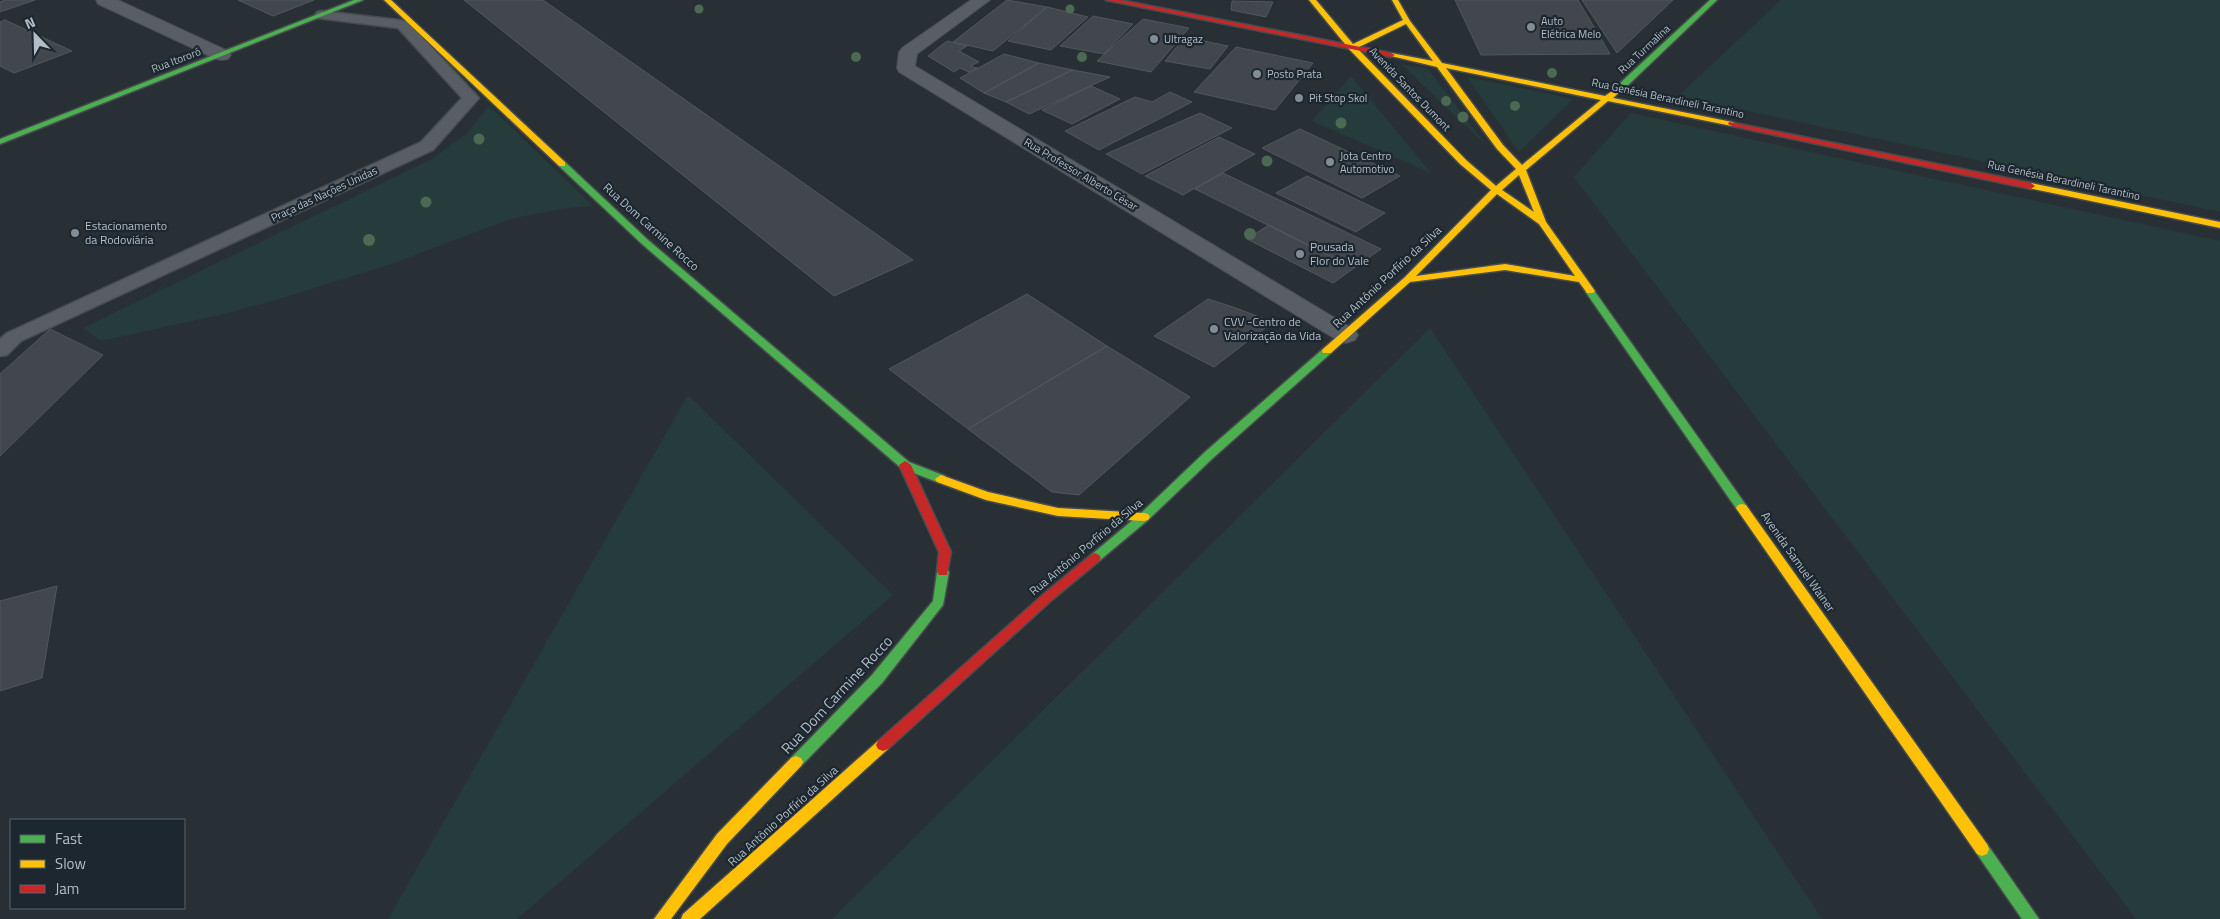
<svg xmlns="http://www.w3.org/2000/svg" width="2220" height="919" font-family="'Titillium Web',sans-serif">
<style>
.green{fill:#263c3c}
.building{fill:#41474c;stroke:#51585d}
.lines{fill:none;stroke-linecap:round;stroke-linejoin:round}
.lane-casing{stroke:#474c50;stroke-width:3}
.street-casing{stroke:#474c50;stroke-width:2}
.fast-casing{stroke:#474c50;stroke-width:3}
.slow-casing{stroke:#474c50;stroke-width:3}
.jam-casing{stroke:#474c50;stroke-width:3}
.lane{fill:#585e63;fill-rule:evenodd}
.street{fill:#585e63;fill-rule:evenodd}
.fast{fill:#4caf50;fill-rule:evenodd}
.slow{fill:#ffc107;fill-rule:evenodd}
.jam{fill:#c62828;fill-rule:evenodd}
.tree{fill:#4c6954}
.poi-dot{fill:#828c94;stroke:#1c2730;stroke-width:2}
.labels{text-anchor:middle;stroke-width:4.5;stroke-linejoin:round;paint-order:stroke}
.far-poi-label{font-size:11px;fill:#b2bdc7;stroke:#1c2730;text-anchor:start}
.far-street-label{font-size:11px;fill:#b2bdc7;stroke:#1c2730}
.poi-label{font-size:12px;fill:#b2bdc7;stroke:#1c2730;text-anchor:start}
.street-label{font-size:12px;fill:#b2bdc7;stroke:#1c2730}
.near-street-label{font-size:15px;fill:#b2bdc7;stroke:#1c2730}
</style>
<rect width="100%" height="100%" fill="#293035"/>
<path class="green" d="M 1781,0 L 2220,0 L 2220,212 L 1678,96 Z
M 1401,64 L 1428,69 L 1487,146 Z
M 1351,76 L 1431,173 L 1312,121 Z
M 1467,77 L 1573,99 L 1519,152 Z
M 489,106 L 593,206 L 566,208 L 510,219 L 394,263 L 276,300 L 219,315 L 101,341 L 83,328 L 432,159 L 466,134 Z
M 1631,113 L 2220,241 L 2220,919 L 2136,919 L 1574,177 Z
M 1430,328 L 1822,919 L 832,919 Z
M 688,395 L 893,595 L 517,919 L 388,919 Z"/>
<path class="building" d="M 5,0 L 35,0 L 0,12 L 0,2 Z
M 238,0 L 314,0 L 273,16 Z
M 464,0 L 543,0 L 913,260 L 834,296 Z
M 1007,0 L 1047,7 L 993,51 L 953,42 Z
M 1455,0 L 1578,0 L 1610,54 L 1481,55 Z
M 1582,0 L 1673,0 L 1617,53 Z
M 1232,1 L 1273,2 L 1266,17 L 1231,10 Z
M 1047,7 L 1088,17 L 1051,50 L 1008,41 Z
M 1093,16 L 1133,24 L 1104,54 L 1060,46 Z
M 1143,19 L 1189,28 L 1151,72 L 1097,61 Z
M 5,20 L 72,51 L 14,73 L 0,66 L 0,22 Z
M 1185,37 L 1228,46 L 1210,69 L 1165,61 Z
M 947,41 L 967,46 L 959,51 L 979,62 L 970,66 L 977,68 L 969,72 L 960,68 L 954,72 L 928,56 Z
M 1236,47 L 1313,63 L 1275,110 L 1194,92 Z
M 1004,54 L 1039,63 L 984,93 L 960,78 Z
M 1039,63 L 1073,70 L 1006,102 L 984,93 Z
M 1073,70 L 1110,77 L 1029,114 L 1006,102 Z
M 1091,86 L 1120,99 L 1072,124 L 1042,110 Z
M 1170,92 L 1192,102 L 1099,150 L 1065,131 L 1135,97 L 1152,102 Z
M 1200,113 L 1232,128 L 1142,174 L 1106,154 Z
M 1300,129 L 1400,176 L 1362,198 L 1262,148 Z
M 1219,137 L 1255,154 L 1183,195 L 1145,176 Z
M 1223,173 L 1381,249 L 1354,268 L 1195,189 Z
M 1307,176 L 1385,213 L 1356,232 L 1276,193 Z
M 1269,225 L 1354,268 L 1333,283 L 1247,239 Z
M 1027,294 L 1107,346 L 968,429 L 889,369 Z
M 1208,299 L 1233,307 L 1273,322 L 1214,367 L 1154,336 Z
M 50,329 L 103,355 L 0,456 L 0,374 Z
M 1107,346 L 1190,397 L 1079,495 L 1052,492 L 968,429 Z
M 57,586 L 42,678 L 0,691 L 0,601 Z"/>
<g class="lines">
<g class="lane-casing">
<path id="lane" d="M 322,11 L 407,21 L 479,98 L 433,150 L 21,341 L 7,355 L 0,356 L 0,339 L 7,333 L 421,142 L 462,98 L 398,28 L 317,18 L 315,15 L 317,12 Z"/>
</g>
<g class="street-casing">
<path id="street" d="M 96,0 L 118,0 L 228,51 L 231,55 L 228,59 L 222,60 L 216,59 L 98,4 Z
M 971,0 L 990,0 L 917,54 L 915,66 L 1355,330 L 1358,335 L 1355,340 L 1346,343 L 1337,340 L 899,72 L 897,68 L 899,52 L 902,48 Z"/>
</g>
<g class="fast-casing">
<path id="fast" d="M 354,0 L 363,0 L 0,144 L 0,139 Z
M 1710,0 L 1717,0 L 1624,89 L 1618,89 L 1618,85 Z
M 562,161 L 565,162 L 648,240 L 909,462 L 945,476 L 947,479 L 945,482 L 937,482 L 901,468 L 642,244 L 559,166 L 559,162 Z
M 1590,288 L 1593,289 L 1746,505 L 1748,508 L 1746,511 L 1738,511 L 1585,291 Z
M 1327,348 L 1332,351 L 1331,353 L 1213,458 L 1148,520 L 1099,561 L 1091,561 L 1089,558 L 1091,555 L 1140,514 L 1205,452 L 1323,349 Z
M 943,567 L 947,569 L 949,572 L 943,605 L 882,683 L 801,766 L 796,768 L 791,766 L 789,762 L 791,758 L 872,675 L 933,601 L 937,572 L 939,569 Z
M 1982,842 L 1987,844 L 2039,919 L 2022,919 L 1977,854 L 1975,849 L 1977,844 Z"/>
</g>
<g class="slow-casing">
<path id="slow" d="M 384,0 L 391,0 L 565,162 L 565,166 L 559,166 Z
M 1309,0 L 1316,0 L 1353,44 L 1403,20 L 1392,0 L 1398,0 L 1410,21 L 1442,63 L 1605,96 L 1621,85 L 1625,87 L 1613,98 L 1732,122 L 1736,124 L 1732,126 L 1608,101 L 1526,170 L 1546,222 L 1595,291 L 1593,293 L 1587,293 L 1579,282 L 1505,270 L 1410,282 L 1331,353 L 1323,353 L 1322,351 L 1323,349 L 1404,278 L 1491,190 L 1460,164 L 1349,49 ZM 1406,24 L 1433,61 L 1391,53 L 1387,55 L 1437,67 L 1497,149 L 1516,169 L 1496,186 L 1466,160 L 1357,48 ZM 1446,68 L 1601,100 L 1522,165 L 1503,145 ZM 1519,175 L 1534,212 L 1502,190 ZM 1497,194 L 1539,224 L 1575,276 L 1505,264 L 1416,276 Z
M 2031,183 L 2220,222 L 2220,228 L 2028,188 L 2028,184 Z
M 941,475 L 988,492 L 1058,508 L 1144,513 L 1148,514 L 1150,517 L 1148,520 L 1144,521 L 1058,516 L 986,500 L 937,482 L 935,479 Z
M 1742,504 L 1746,505 L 1987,844 L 1989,849 L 1987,854 L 1982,856 L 1977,854 L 1738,511 L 1736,508 L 1738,505 Z
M 883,739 L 888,741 L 890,745 L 888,749 L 700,919 L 681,919 L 683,914 L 878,741 Z
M 796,756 L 801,758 L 803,762 L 801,766 L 727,844 L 671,919 L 654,919 L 717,834 L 791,758 Z"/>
</g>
<g class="jam-casing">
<path id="jam" d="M 1106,0 L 1120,0 L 1391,53 L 1395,55 L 1391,57 Z
M 1729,122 L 2031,183 L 2035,186 L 2031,189 L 1732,126 L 1728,124 Z
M 905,461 L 911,465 L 951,552 L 947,575 L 939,575 L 937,572 L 939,552 L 899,465 Z
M 1095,553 L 1099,555 L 1101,558 L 1099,561 L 1053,599 L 888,749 L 883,751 L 878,749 L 876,745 L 878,741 L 1045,593 L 1091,555 Z"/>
</g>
<use href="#lane" class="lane"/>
<use href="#street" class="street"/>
<use href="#fast" class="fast"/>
<use href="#slow" class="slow"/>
<use href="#jam" class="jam"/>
</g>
<g class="tree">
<circle cx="699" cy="9" r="4.5"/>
<circle cx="1070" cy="9" r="4.5"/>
<circle cx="856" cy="57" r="5"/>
<circle cx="1082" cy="57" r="5"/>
<circle cx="1552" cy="73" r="5"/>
<circle cx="1446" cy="101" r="5"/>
<circle cx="1515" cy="106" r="5"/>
<circle cx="1463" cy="117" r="5.5"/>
<circle cx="1341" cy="123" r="5.5"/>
<circle cx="479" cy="139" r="5.5"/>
<circle cx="1267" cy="161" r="5.5"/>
<circle cx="426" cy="202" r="5.5"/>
<circle cx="1250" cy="234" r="6"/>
<circle cx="369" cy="240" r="6"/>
</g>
<g class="poi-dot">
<circle cx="1531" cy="27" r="5"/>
<circle cx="1154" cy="39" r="5"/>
<circle cx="1257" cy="74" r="5"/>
<circle cx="1299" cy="98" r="5"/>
<circle cx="1330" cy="162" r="5"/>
<circle cx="75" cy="233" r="5"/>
<circle cx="1300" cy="254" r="5"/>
<circle cx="1214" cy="329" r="5"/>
</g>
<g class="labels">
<g class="far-poi-label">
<text x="1541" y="25">Auto<tspan x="1541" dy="13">Elétrica Melo</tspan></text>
<text x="1164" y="43">Ultragaz</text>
<text x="1267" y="78">Posto Prata</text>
<text x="1309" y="102">Pit Stop Skol</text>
<text x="1340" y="160">Jota Centro<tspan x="1340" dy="13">Automotivo</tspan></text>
</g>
<g class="far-street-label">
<text transform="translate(1644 49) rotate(-43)" y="4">Rua Turmalina</text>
<text transform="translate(176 60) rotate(-21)" y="4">Rua Itororó</text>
<text transform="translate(1410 89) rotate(46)" y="4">Avenida Santos Dumont</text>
<text transform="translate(1668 98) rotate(12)" y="4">Rua Genésia Berardineli Tarantino</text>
<text transform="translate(1081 174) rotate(31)" y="4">Rua Professor Alberto César</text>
<text transform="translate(2064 180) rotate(12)" y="4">Rua Genésia Berardineli Tarantino</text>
<text transform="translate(324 194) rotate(-25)" y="4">Praça das Nações Unidas</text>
</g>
<g class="poi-label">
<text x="85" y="230">Estacionamento<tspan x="85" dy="14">da Rodoviária</tspan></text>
<text x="1310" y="251">Pousada<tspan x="1310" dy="14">Flor do Vale</tspan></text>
<text x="1224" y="326">CVV -Centro de<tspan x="1224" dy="14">Valorização da Vida</tspan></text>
</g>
<g class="street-label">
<text transform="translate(651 227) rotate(42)" y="4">Rua Dom Carmine Rocco</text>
<text transform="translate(1387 277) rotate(-43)" y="4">Rua Antônio Porfírio da Silva</text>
<text transform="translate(1086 547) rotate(-40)" y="4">Rua Antônio Porfírio da Silva</text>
<text transform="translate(1798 562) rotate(55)" y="4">Avenida Samuel Wainer</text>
<text transform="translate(783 816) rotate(-42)" y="4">Rua Antônio Porfírio da Silva</text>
</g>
<g class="near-street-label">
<text transform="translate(837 695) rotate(-47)" y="5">Rua Dom Carmine Rocco</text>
</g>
</g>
<rect x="10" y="819" width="175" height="90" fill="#1c2730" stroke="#58636c"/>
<rect x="20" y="835" width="25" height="8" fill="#4caf50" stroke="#58636c"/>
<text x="55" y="844" font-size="15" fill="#b2bdc7">Fast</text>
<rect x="20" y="860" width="25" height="8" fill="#ffc107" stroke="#58636c"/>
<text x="55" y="869" font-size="15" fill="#b2bdc7">Slow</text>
<rect x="20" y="885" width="25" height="8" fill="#c62828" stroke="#58636c"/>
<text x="55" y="894" font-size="15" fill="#b2bdc7">Jam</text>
<g transform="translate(35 35) rotate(337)" stroke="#1c2730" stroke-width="4" paint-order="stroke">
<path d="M0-4L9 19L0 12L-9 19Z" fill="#b2bdc7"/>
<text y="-8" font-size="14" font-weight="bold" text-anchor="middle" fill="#b2bdc7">N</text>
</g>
</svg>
